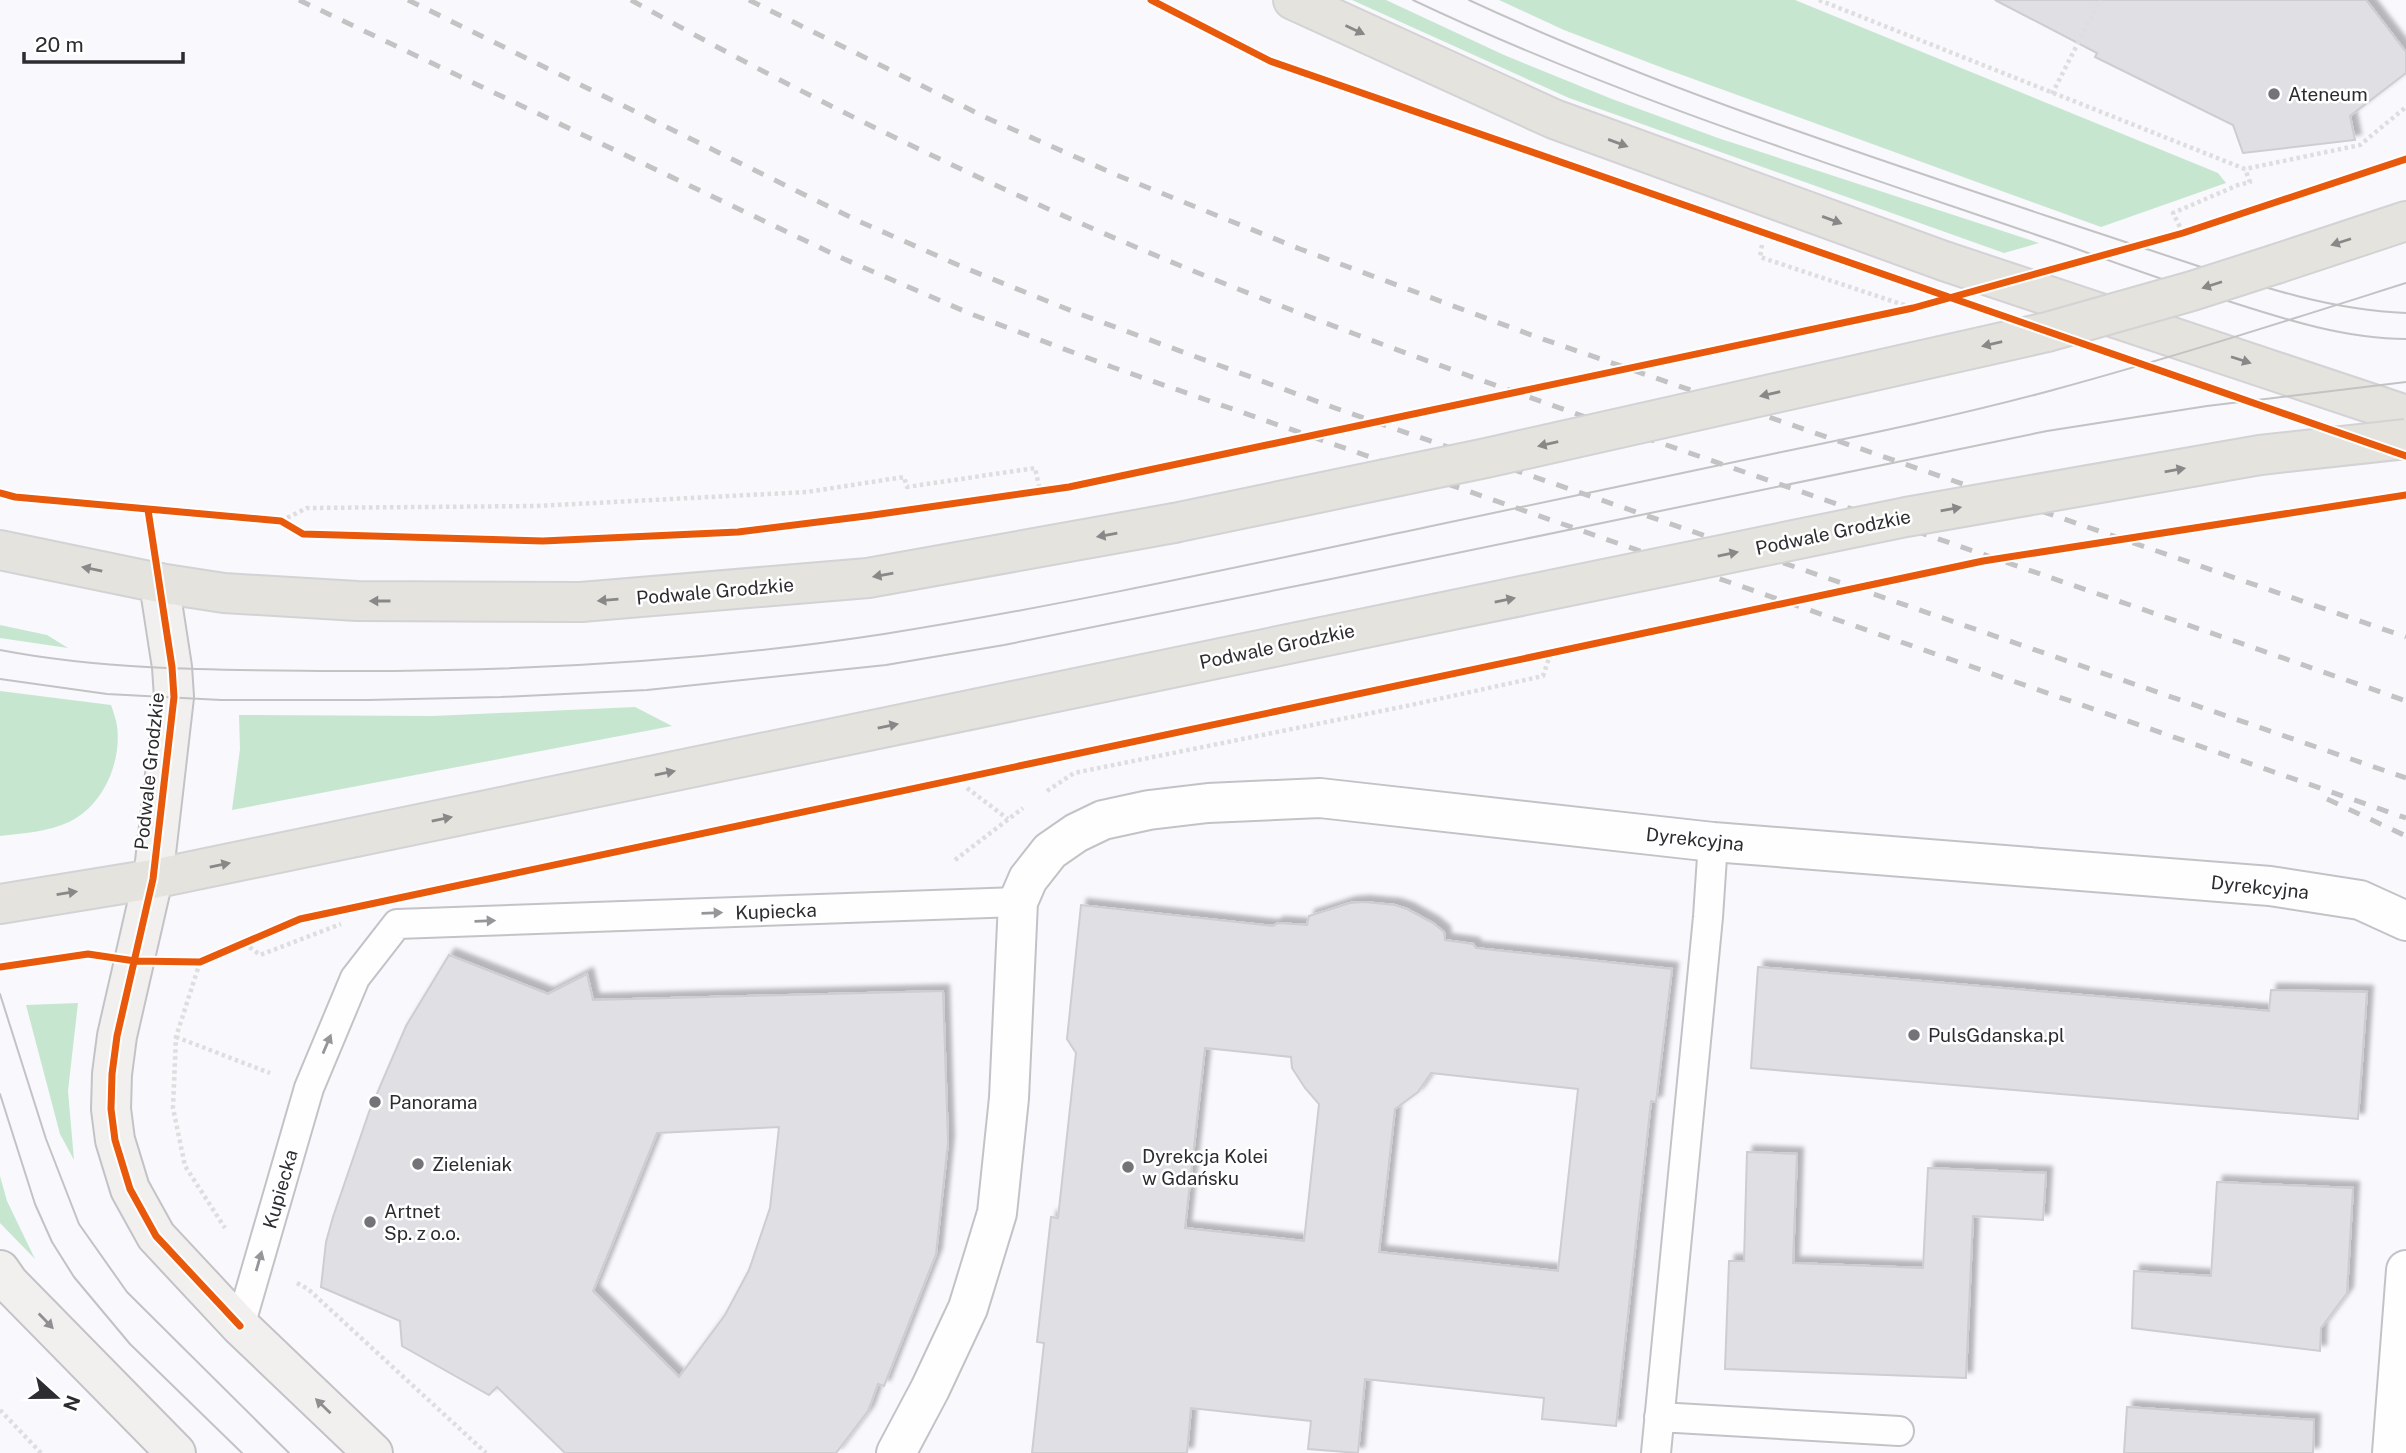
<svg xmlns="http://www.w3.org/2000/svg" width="2406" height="1453" font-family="'Public Sans',sans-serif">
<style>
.green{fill:#c7e6d0}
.building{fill:#e0dfe3;stroke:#cecdd0;stroke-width:2;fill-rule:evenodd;filter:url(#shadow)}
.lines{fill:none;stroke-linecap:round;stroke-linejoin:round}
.lane-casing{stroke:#c3c3c7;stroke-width:32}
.street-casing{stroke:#c3c3c7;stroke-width:42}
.secondary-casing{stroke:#c3c3c7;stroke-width:42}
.primary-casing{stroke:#d3d3d5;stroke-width:42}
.path{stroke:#dededf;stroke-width:4.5;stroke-dasharray:3.5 3.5;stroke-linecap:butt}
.lane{stroke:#fefeff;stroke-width:28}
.street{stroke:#fefeff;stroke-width:38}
.secondary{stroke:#f1f0ef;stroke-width:38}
.primary{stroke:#e5e3de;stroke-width:38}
.tram{stroke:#c3c3c4;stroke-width:2}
.rail{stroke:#c3c3c4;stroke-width:5;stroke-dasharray:12 12;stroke-linecap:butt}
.primary-bridge-casing{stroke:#d3d3d5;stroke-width:42;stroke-linecap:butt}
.primary-bridge{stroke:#e5e3de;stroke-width:38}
.cycleway-casing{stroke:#fff;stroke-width:11}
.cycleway{stroke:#e8590c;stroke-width:7}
.oneway{fill:#898888}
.oneway2{fill:#969698}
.oneway3{fill:#8f8e90}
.poi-dot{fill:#747478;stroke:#fff;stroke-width:2.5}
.labels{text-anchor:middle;stroke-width:5;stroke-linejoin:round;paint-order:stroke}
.poi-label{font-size:19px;fill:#2d2d31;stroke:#fff;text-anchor:start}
.street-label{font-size:19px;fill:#2d2d31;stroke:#fff}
</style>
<defs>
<filter id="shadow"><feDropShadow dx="6" dy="-6" stdDeviation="2" flood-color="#0004"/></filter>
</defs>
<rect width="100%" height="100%" fill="#f8f8fd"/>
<path class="green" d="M 1352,0 L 1386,0 L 1504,55 L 1612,99 L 1718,138 L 2039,243 L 2004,253 L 1569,98 Z
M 1499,0 L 1795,0 L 2218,173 L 2226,183 L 2101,227 L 1663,68 L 1564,30 Z
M 0,625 L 47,635 L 68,648 L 0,638 Z
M 0,691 L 111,705 C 113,711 116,719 117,726 C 122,762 103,806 69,822 C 48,832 23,833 0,836 Z
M 635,707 L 672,726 L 232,810 L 240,749 L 239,715 L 433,716 Z
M 78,1003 L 68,1091 L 74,1160 L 60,1134 L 26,1005 Z
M 0,1176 L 7,1201 L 35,1259 L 0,1223 Z"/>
<path class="building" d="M 1995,0 L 2366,0 L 2406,52 L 2406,73 L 2350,116 L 2355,140 L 2243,153 L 2233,125 L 2095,57 L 2097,53 Z
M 1364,902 L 1395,905 L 1407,909 L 1433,923 L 1444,932 L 1445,940 L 1473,944 L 1476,948 L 1672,969 L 1656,1102 L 1651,1101 L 1616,1426 L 1542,1419 L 1544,1398 L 1365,1379 L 1358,1453 L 1308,1449 L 1311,1421 L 1191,1408 L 1187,1453 L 1032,1453 L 1044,1343 L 1037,1342 L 1051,1217 L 1058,1218 L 1076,1053 L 1067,1039 L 1081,905 L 1273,926 L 1278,923 L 1307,925 L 1309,916 L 1350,903 ZM 1205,1048 L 1291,1057 L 1292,1068 L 1305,1088 L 1319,1104 L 1304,1241 L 1185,1228 ZM 1431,1073 L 1578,1089 L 1558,1271 L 1379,1252 L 1395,1109 L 1418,1092 Z
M 449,955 L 548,994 L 587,974 L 593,1000 L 943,991 L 948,1142 L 936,1254 L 884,1386 L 878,1384 L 868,1411 L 836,1453 L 565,1453 L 497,1387 L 489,1395 L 402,1346 L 400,1321 L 321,1287 L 326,1242 L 333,1217 L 369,1112 L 406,1026 ZM 779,1127 L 770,1208 L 749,1270 L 725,1315 L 679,1377 L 593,1291 L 657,1133 Z
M 1758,967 L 2269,1011 L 2271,990 L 2367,992 L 2358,1119 L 1751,1068 Z
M 1747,1152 L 1797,1154 L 1793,1263 L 1923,1268 L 1928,1168 L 2046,1173 L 2043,1220 L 1973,1216 L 1966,1378 L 1725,1369 L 1729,1261 L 1744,1261 Z
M 2217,1182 L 2353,1188 L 2347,1293 L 2321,1328 L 2320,1351 L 2132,1328 L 2134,1271 L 2211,1276 Z
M 2127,1407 L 2314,1420 L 2313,1453 L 2124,1453 Z"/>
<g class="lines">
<g class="lane-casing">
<path id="lane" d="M 240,1326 L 309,1088 L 355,978 L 397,924 L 1018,902
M 1659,1417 L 1899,1431
M 1656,1453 L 1708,917 L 1713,842"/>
</g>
<g class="street-casing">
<path id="street" d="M 896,1453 L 930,1389 L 968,1308 L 997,1213 L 1009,1098 L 1018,902 L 1028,879 L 1050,851 L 1076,833 L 1103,820 L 1149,810 L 1208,803 L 1320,798 L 1713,842 L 2270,886 L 2360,900 L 2406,921
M 2392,1453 L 2406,1270"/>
</g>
<g class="secondary-casing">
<path id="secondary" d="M 159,583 L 172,667 L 174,697 L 153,879 L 117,1036 L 112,1074 L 111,1109 L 115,1140 L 130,1189 L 156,1236 L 240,1326 L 373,1453
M 0,1270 L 9,1283 L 176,1453"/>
</g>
<g class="primary-casing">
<path id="primary" d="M 1293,0 L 1554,119 L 1944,261 L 2406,415
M 2276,264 L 2406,221
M 0,550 L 159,583 L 224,593 L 357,601 L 581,602 L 868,578 L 1174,523
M 0,904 L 153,879 L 1438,613"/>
</g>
<path class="path" d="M 1819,0 L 2245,169 L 2360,145 L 2406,107
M 2052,94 L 2100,0
M 2183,233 L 2173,213 L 2238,185 L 2250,182 L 2245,169
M 1762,245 L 1760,257 L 1913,308
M 281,521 L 307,508 L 536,506 L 807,492 L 904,477 L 907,487 L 1035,468 L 1040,491
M 967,788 L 1008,819
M 1047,791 L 1074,773 L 1411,705 L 1543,676 L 1551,652
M 955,860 L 1023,808
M 244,943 L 260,955 L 341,924
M 200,962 L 176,1037 L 173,1108 L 185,1166 L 225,1228
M 176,1037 L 270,1073
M 297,1283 L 308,1289 L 486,1453
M 0,1410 L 41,1453"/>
<use href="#lane" class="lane"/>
<use href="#street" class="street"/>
<use href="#secondary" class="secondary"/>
<use href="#primary" class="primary"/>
<path class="tram" d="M 1413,0 C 1624,100 1846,169 2066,245 C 2121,265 2175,284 2231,302 C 2287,320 2347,339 2406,339
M 1469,0 C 1656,87 1854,151 2050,217 C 2098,233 2147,249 2195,265 C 2265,288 2332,310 2406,313
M 0,650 C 109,671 221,670 331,671 C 515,672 702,662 884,634 C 1066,605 1247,565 1427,527 C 1544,502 1660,478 1777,453 C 1869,434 1961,415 2053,390 C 2171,358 2289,320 2406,283
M 0,679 L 107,694 L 221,700 L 368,700 L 501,697 L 647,690 L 886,665 L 1004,645 L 1336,578 L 2047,431 L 2207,406 L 2406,382
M 0,994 L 46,1139 L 79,1224 L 127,1292 L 289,1453
M 0,1094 L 35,1204 L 52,1242 L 74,1277 L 130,1344 L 242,1453"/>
<path class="rail" d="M 299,0 L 844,259 L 971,314 L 1112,367 L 2406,818
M 408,0 L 856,220 L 965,268 L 1077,313 L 1335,408 L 2406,778
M 631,0 C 782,84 937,161 1096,230 C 1296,317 1501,388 1707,459 C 1940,540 2173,619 2406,701
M 749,0 L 987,118 L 1119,176 L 1300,249 L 1534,336 L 2406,637
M 2327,799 L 2406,836"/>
<g class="primary-bridge-casing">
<path id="primary-bridge" d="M 1174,523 L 1486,458 L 2047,332 L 2192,291 L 2276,264
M 1438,613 L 1906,517 L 2260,455 L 2406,439"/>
</g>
<use href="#primary-bridge" class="primary-bridge"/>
<g class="cycleway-casing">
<path id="cycleway" d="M 1151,0 L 1270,61 L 2406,456
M 0,493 L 15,497 L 281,521 L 303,534 L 543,541 L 738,532 L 866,516 L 1069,487 L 1913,308 L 2183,233 L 2406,159
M 148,510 L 172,667 L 174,697 L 153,879 L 117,1036 L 112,1074 L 111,1109 L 115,1140 L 130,1189 L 156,1236 L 240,1326
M 0,967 L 88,954 L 135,961 L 200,962 L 300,919 L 1983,561 L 2406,495"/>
</g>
<use href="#cycleway" class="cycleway"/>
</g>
<defs><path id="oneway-solid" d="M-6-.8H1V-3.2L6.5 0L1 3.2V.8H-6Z" transform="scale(1.75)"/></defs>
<g class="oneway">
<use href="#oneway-solid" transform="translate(1355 30) rotate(25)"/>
<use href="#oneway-solid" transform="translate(1618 143) rotate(20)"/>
<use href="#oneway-solid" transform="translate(1832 220) rotate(20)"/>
<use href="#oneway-solid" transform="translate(2341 242) rotate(162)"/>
<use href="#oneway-solid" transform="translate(2212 285) rotate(162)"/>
<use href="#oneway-solid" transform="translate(1992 344) rotate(167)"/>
<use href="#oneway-solid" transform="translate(2241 360) rotate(18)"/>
<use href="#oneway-solid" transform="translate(1770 394) rotate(167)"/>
<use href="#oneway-solid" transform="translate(1548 444) rotate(167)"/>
<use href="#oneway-solid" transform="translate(2175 470) rotate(-10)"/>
<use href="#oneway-solid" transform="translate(1951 509) rotate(-10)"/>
<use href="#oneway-solid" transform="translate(1107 535) rotate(170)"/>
<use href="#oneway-solid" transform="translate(1728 554) rotate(-12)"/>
<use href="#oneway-solid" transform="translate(92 569) rotate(-168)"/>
<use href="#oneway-solid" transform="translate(883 575) rotate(170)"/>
<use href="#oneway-solid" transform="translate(608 600) rotate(175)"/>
<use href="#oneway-solid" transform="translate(1505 600) rotate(-12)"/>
<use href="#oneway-solid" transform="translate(380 601) rotate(-180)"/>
<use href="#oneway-solid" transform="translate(888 726) rotate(-12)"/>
<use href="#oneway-solid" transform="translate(665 773) rotate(-12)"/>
<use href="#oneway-solid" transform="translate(442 819) rotate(-12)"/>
<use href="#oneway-solid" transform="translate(220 865) rotate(-12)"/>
<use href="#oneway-solid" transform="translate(67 893) rotate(-9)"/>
</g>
<g class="oneway2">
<use href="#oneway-solid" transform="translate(712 913) rotate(-2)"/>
<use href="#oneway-solid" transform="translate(485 921) rotate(-2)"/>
<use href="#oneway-solid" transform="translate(327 1044) rotate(-67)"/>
<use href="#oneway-solid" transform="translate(259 1261) rotate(-74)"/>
</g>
<g class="oneway3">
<use href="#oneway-solid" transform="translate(46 1321) rotate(46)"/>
<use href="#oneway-solid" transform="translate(323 1406) rotate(-136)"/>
</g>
<g class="poi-dot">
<circle cx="2274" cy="94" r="7"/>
<circle cx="1914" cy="1035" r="7"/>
<circle cx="375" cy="1102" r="7"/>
<circle cx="418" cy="1164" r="7"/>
<circle cx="1128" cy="1167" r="7"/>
<circle cx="370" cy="1222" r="7"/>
</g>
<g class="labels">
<g class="poi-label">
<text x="2288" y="101">Ateneum</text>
<text x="1928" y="1042">PulsGdanska.pl</text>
<text x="389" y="1109">Panorama</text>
<text x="1142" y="1163">Dyrekcja Kolei<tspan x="1142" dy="22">w Gdańsku</tspan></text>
<text x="432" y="1171">Zieleniak</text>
<text x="384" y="1218">Artnet<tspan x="384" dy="22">Sp. z o.o.</tspan></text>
</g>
<g class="street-label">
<text transform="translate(1833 532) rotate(-12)" y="7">Podwale Grodzkie</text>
<text transform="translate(715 591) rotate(-5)" y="7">Podwale Grodzkie</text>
<text transform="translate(1277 646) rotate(-12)" y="7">Podwale Grodzkie</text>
<text transform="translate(149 771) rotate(-84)" y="7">Podwale Grodzkie</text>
<text transform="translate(1695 839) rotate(6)" y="7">Dyrekcyjna</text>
<text transform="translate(2260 887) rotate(6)" y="7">Dyrekcyjna</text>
<text transform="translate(776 911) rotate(-2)" y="7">Kupiecka</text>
<text transform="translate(280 1189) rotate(-74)" y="7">Kupiecka</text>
</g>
</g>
<g transform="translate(56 1397) rotate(111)" stroke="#ffffff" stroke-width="5" paint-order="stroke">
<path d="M0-5L12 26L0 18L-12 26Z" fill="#2d2d31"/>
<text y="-10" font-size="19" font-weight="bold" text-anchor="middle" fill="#2d2d31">N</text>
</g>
<path d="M24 52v10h159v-10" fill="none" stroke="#2d2d31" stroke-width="3.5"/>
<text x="35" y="52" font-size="21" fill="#2d2d31" stroke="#ffffff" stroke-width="5" paint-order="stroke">20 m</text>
</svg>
